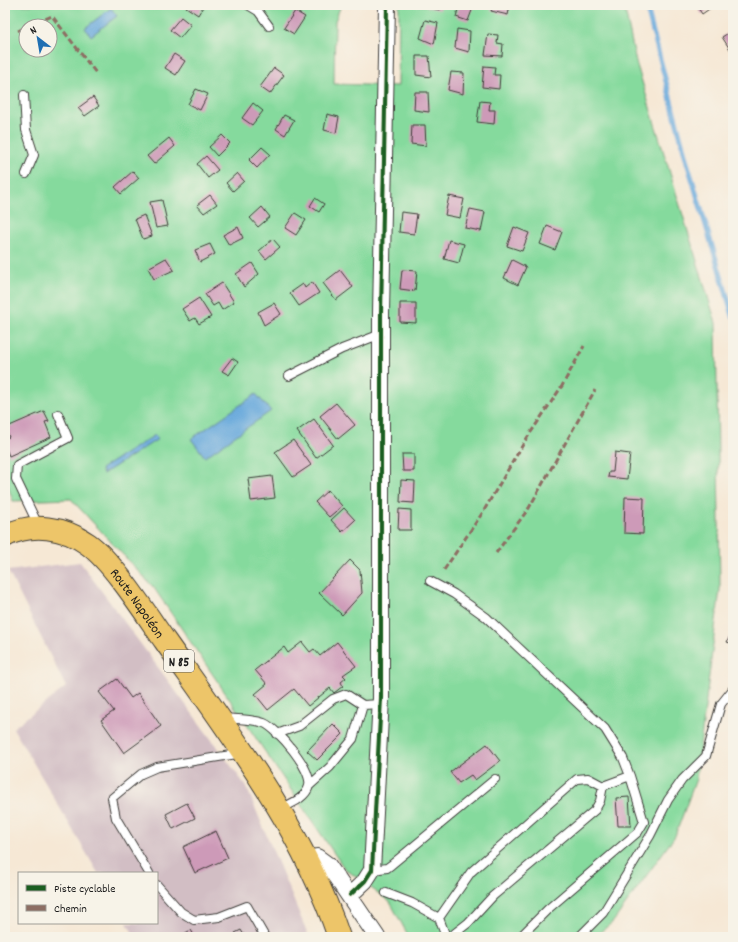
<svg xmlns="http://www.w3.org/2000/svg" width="738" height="942" font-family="Dekko,sans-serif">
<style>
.industrial{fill:#d2bec4}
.green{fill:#85da9d;stroke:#507b5c;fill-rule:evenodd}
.water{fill:#68a9dc;stroke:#42627c}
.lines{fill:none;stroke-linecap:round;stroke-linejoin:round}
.stream{stroke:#68a9dc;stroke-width:5}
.building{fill:#cd9ab8}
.lane-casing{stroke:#3d3b38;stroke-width:10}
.street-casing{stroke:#3d3b38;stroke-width:18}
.primary-casing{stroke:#3d3b38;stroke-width:24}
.lane{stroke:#fff;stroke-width:8}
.street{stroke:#fff;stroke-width:16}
.primary{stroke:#edc569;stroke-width:22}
.quiet{stroke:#8d6e63;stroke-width:3;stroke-dasharray:6 3;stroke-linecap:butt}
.cycleway-casing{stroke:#f7f3e8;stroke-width:6}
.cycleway{stroke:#1b5e20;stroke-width:4}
.labels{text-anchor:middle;stroke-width:3;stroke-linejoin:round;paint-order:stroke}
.shield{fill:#f7f3e8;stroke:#5e5c59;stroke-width:1}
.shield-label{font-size:13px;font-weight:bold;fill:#1c1c1c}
.street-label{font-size:14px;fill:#1c1c1c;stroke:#f7f3e8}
</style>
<rect width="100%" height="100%" fill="#f7f3e8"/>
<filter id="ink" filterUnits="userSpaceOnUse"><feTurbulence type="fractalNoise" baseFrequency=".025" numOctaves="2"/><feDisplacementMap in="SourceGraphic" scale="8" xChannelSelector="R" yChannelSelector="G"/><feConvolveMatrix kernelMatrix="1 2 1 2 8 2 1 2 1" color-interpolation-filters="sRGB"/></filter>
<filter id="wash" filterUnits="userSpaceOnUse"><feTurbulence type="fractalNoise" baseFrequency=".012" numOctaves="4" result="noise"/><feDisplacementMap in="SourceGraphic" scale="16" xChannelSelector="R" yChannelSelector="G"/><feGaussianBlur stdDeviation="0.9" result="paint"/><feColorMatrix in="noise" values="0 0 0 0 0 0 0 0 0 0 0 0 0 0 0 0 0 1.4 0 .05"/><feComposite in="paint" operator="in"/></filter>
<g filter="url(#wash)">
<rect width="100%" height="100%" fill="#f6e8d5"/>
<path class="industrial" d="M 80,562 L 246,786 L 309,937 L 135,937 L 127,923 L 157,923 L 157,873 L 98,873 L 13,728 L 66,687 L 8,571 Z"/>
<path class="green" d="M 5,5 L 341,5 L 335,21 L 334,84 L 398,86 L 399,5 L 624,5 L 636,62 L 716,323 L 720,589 L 696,779 L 675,836 L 613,922 L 594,937 L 409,937 L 390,902 L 344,868 L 154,588 L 71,499 L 13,501 L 5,478 ZM 26,26 L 50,26 L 50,50 L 26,50 Z"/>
<path class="water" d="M 111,8 L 117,16 L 91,36 L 85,28 Z
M 256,394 L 271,411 L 205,457 L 191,439 Z
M 155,435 L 158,439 L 103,474 L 101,469 Z"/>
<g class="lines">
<path class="stream" d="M 646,5 L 687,162 L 733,316"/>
</g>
<g id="blocks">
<path class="building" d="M 187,5 L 204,5 L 198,15 L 186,7 Z
M 427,5 L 441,5 L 440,10 L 427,7 Z
M 459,5 L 474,5 L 468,21 L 456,17 Z
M 493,5 L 510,5 L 508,15 L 491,11 Z
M 696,5 L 715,5 L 702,14 Z
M 295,11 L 305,17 L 294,34 L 284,28 Z
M 181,17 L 191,25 L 180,38 L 170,30 Z
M 425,20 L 438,23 L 434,44 L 420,38 Z
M 457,29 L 470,31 L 469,52 L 455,48 Z
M 733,30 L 733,54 L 722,37 Z
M 488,34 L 498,35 L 497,43 L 503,44 L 502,56 L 485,55 Z
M 174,54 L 185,61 L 176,75 L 165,68 Z
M 416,56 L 429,56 L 431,77 L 416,75 Z
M 484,66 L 495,67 L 494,75 L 500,75 L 499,89 L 482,87 Z
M 274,68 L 284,75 L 270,94 L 260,87 Z
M 451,72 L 464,73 L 463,94 L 448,90 Z
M 196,89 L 208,94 L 200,110 L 188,104 Z
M 415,92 L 428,92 L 429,112 L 414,110 Z
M 93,97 L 99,106 L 85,116 L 78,108 Z
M 480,101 L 490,102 L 489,110 L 495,110 L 494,124 L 477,122 Z
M 253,103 L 263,111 L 252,125 L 242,118 Z
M 327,114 L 339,117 L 336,133 L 324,130 Z
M 284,115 L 294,120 L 285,135 L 276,129 Z
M 412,125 L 425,125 L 426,146 L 411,144 Z
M 222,135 L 230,143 L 217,156 L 209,147 Z
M 169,138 L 175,146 L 154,164 L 147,156 Z
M 262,147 L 270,154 L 257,168 L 249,160 Z
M 206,156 L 218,170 L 208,178 L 197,164 Z
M 133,171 L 139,178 L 121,194 L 115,187 Z
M 237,173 L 244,181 L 233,191 L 226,183 Z
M 210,195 L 217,204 L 204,213 L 197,205 Z
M 449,196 L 464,199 L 460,218 L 445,215 Z
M 315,198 L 324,204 L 319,212 L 310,206 Z
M 162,200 L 168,226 L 156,228 L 150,202 Z
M 262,207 L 270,217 L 258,227 L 250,218 Z
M 470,209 L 485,212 L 481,231 L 465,228 Z
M 401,212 L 417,214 L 414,234 L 399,232 Z
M 295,213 L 306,220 L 296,235 L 285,228 Z
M 144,215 L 152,236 L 143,239 L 135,219 Z
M 547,226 L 562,232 L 555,250 L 540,244 Z
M 238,227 L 243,238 L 229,245 L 223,235 Z
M 514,227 L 529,233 L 522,251 L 507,246 Z
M 273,239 L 280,247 L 266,259 L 259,251 Z
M 449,240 L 464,244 L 459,263 L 444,259 Z
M 210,244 L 215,254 L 200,262 L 195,250 Z
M 166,258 L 174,270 L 154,279 L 148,268 Z
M 512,260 L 526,267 L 518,285 L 504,278 Z
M 252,263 L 259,274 L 244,287 L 236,274 Z
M 340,270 L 353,287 L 336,300 L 323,283 Z
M 402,270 L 417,271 L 415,291 L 400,289 Z
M 312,282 L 319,293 L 299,306 L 290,293 L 303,284 L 305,288 Z
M 222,283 L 234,302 L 222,310 L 218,303 L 213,306 L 205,294 Z
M 199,298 L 211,317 L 199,324 L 195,318 L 190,321 L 182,309 Z
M 274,303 L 281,314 L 264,325 L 258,312 Z
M 400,303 L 416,303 L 416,323 L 400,322 Z
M 232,358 L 238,362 L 229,375 L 222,371 Z
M 336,403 L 355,425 L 338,439 L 320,416 Z
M 44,411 L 49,421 L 45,422 L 51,437 L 9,456 L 5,446 L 5,439 L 9,437 L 5,428 Z
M 314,419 L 333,445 L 316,458 L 297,431 Z
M 293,440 L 311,465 L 293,477 L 275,452 Z
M 615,452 L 630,454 L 627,479 L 608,477 L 609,472 L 613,472 Z
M 402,454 L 414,454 L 414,471 L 403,471 Z
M 272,476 L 275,498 L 251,501 L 248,479 Z
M 401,480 L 415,481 L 414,503 L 400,502 Z
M 328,490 L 342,506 L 329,517 L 315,502 Z
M 625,497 L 644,498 L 643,534 L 624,533 Z
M 344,508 L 355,520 L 342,532 L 331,520 Z
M 399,509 L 411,510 L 411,530 L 398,530 Z
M 350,560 L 360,570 L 362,593 L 342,615 L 319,593 Z
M 733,630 L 733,644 L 727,642 Z
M 302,642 L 310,652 L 314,649 L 320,656 L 337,642 L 356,666 L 343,675 L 346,678 L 341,682 L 343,686 L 334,693 L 330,688 L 308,706 L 294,689 L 268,710 L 255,694 L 267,684 L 255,670 L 284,647 L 288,653 Z
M 117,679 L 131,698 L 138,693 L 161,726 L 124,753 L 101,720 L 114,711 L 99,692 Z
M 333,724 L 343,734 L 317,760 L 307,751 Z
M 487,744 L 500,761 L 475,780 L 471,775 L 459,783 L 450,772 Z
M 629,797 L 631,826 L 618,826 L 616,798 Z
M 187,803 L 195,818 L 173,829 L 166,814 Z
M 216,831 L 228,858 L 195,873 L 183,847 Z
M 191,930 L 195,937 L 179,937 L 187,932 Z
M 241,930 L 245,937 L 237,937 L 235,933 Z"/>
</g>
</g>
<g filter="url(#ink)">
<use href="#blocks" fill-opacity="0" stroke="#3d3b38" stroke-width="1"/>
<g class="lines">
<g class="lane-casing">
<path id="lane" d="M 248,5 L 258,11 L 269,26
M 24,95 L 26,130 L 34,155 L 26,174
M 289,376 L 342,349 L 381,334
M 39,527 L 16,479 L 17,465 L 68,438 L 58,414
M 430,581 L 454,594 L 486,617 L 605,729 L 623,758 L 630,776 L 603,786 L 600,801 L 595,810 L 493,896 L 468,923 L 450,937
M 224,718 C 234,719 255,719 264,723 C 278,729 313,770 309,786 C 306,798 290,804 280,809
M 277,734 L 299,726 L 333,699 L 346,694 L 363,705
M 309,786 L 330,767 L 353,739 L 363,705 L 381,704
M 372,870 L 387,868 L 391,865 L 495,779
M 149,873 L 116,818 L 112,798 L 141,774 L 157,767 L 243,753
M 157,885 L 181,912 L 194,920 L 219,917 L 247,906 L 265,937
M 386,893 L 412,903 L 439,918 L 471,872 L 577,779 L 588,778 L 603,786
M 439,918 L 446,937
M 520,937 L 548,909 L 638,832 L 644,822 L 630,776
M 579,937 L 603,913 L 650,836 L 668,800 L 682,780 L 706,756 L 721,704 L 733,689"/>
</g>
<g class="street-casing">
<path id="street" d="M 308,859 L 317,857 L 328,865 L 377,937
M 350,895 L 365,881 L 372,870 L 381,698 L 381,313 L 387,5"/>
</g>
<g class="primary-casing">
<g id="primary">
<path id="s1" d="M 5,536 C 32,522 64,527 88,544 C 113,562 146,614 165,641 C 232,736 301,825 339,937"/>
</g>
</g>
<use href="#lane" class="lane"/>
<use href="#street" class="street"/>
<use href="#primary" class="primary"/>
<path class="quiet" d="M 29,26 L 52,16 L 96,73
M 18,31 L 26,27
M 496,553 L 529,508 L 595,390
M 444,570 L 483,512 L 525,441 L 562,386 L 584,346"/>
<g class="cycleway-casing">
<path id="cycleway" d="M 350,895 L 365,881 L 372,870 L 381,698 L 381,313 L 387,5"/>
</g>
<use href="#cycleway" class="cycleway"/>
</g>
</g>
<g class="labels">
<rect class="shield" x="164" y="650" width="30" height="22" rx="3"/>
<g class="shield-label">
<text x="179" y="666">N 85</text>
</g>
<g class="street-label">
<text dy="5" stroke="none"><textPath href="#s1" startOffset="165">Route Napoléon</textPath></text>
</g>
</g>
<rect width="738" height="942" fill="none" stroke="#f7f3e8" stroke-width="20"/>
<rect x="18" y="872" width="140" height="52" fill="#f7f3e8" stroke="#9f9d96"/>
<rect x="26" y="885" width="20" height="6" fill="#1b5e20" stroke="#9f9d96"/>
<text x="54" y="892" font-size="12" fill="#1c1c1c">Piste cyclable</text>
<rect x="26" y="905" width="20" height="6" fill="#8d6e63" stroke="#9f9d96"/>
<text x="54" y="912" font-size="12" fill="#1c1c1c">Chemin</text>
<g transform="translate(38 38) rotate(329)"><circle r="19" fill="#f7f3e8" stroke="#9f9d96"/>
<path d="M0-3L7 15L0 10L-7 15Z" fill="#1f6fb2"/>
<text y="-6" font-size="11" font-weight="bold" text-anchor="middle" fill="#1c1c1c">N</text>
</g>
</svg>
